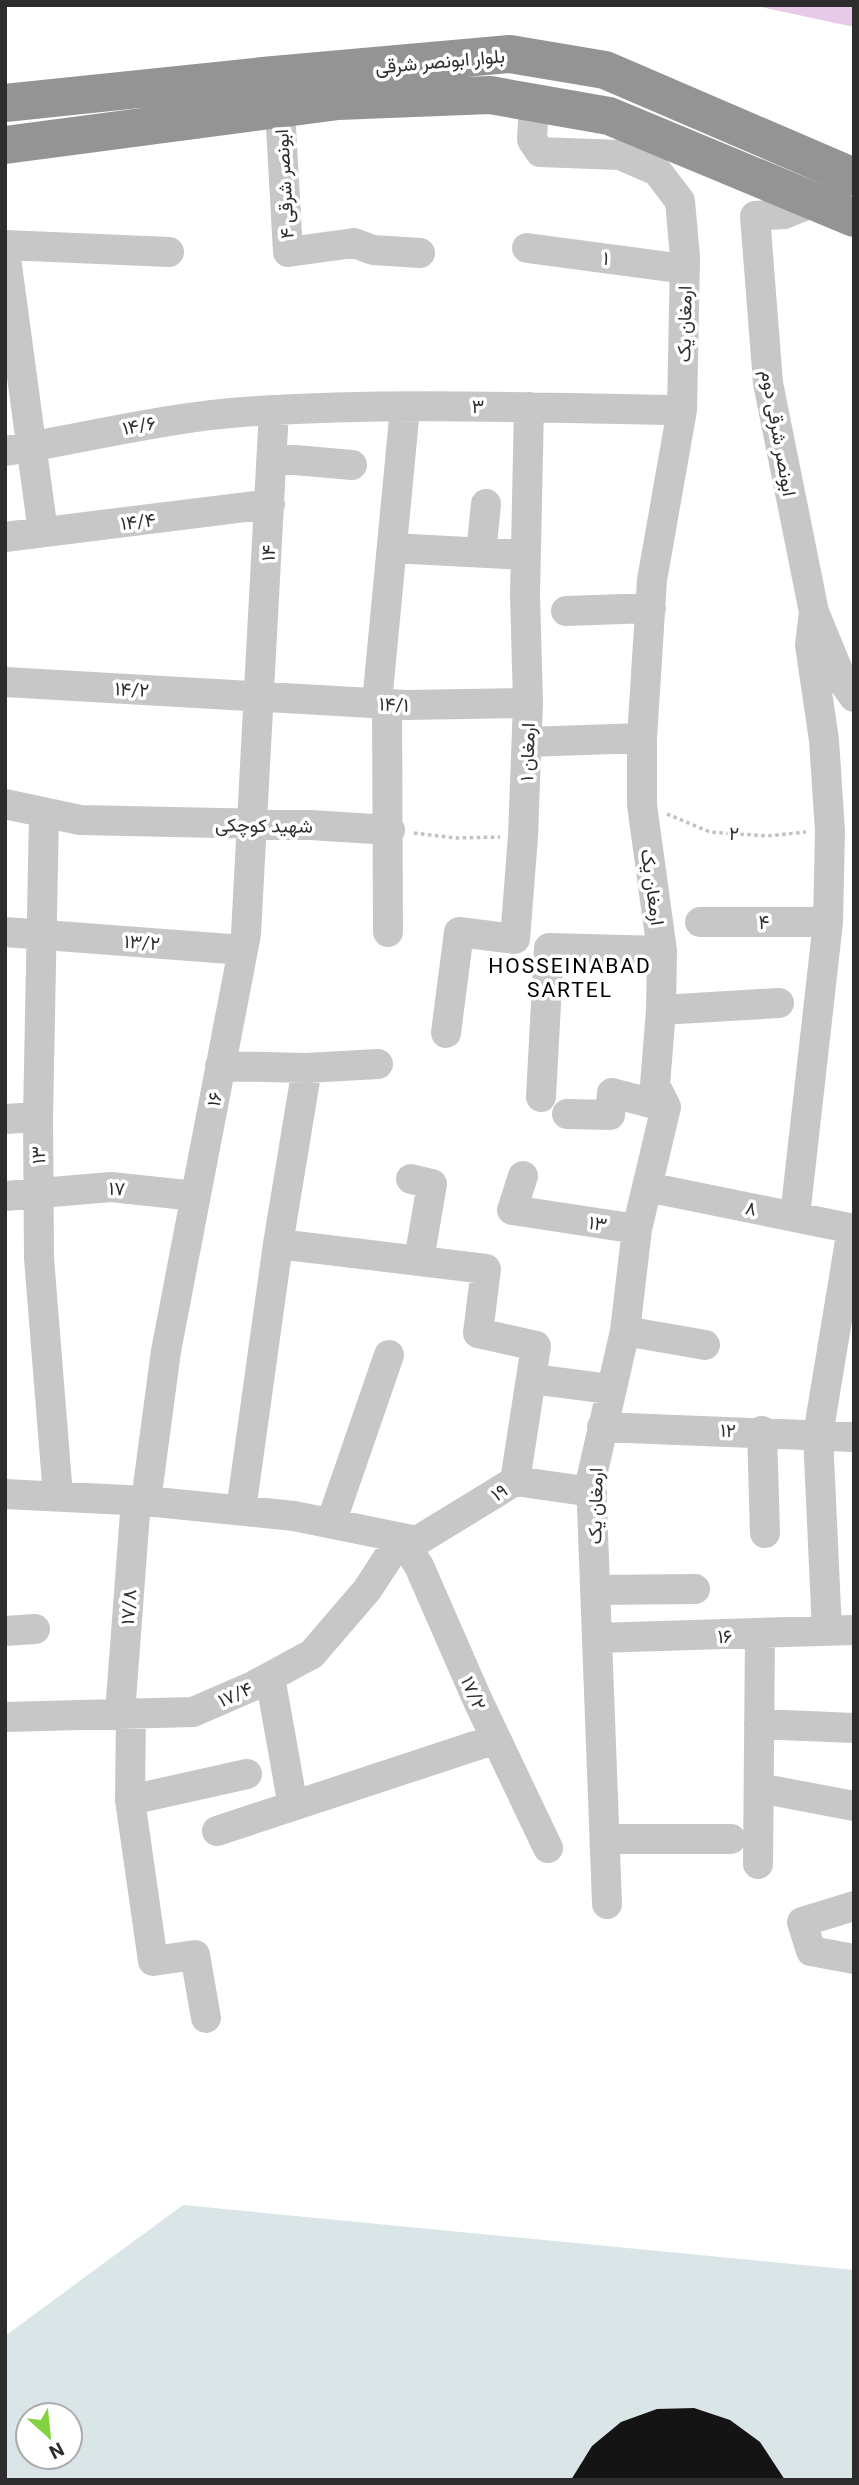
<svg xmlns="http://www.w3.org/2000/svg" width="859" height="2485" font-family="Roboto,Vazirmatn,sans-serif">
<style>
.grass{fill:#d9e5e6;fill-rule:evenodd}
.water{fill:#e7cae7}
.building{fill:#141414}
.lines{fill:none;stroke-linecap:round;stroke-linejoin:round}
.path{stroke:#c1c1c1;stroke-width:3.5;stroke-dasharray:3.5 3.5;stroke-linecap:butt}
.minor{stroke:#c7c7c7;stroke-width:30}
.highway{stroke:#949494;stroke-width:38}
.labels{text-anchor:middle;stroke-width:7;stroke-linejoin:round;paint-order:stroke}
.street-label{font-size:19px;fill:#2d2d2d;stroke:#fff}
.neighbourhood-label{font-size:21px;letter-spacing:2px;fill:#000;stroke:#fff}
</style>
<rect width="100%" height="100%" fill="#fff"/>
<path class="grass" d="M 183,2205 L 854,2270 L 854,2480 L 5,2480 L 5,2336 ZM 28,2415 L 70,2415 L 70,2457 L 28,2457 Z"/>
<path class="water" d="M 752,5 L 854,5 L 854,27 Z"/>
<path class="building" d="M 694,2408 L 730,2420 L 760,2442 L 785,2480 L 571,2480 L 592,2446 L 621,2422 L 657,2409 Z"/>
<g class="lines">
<path class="path" d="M 667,814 L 710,832 L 767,836 L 806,832
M 414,833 L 456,838 L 500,837"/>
<path class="minor" d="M 534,101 L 532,140 L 540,152 L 620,155 L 657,171 L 680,201 L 685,257 L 682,410 L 652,580 L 642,738 L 642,805 L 662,951 L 661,1010 L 655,1085 L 666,1107 L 637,1229 L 625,1331 L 591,1480 L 607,1904
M 280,109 L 288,252 L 354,243 L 373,250 L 420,253
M 811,203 L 784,214 L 755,216 L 768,383 L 814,612 L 842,680 L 854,697
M 5,245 L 169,252
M 527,248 L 685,269
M 5,251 L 43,532
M 5,451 C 90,437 171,416 257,411 C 398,402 540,408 682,410
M 272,458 L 352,465
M 5,537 L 270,504
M 392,548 L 526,555
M 481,553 L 486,504
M 566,611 L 651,608
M 5,682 L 406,705 L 528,703
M 377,703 L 405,408
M 387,704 L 388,932
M 527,742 L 642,738
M 5,804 L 80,820 L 310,825 L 390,830
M 44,814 L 38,1117 L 39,1258 L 58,1496
M 700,922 L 828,922
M 5,932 L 243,950
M 661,1010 L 779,1003
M 446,1033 L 459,932 L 515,939 L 523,836 L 528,703 L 525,595 L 529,407
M 220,1066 L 307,1068 L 378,1064
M 541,1097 L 549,948 L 662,951
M 567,1114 L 610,1115 L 612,1093 L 666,1107
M 5,1119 L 38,1117
M 523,1176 L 512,1210 L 637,1229
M 411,1179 L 432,1184 L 419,1260
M 647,1187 L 854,1229
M 5,1196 L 111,1187 L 195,1196
M 795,1216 L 828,922 L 830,831 L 824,740 L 810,645 L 814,612
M 278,1244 L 486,1269 L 478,1333 L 536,1346 L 515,1481
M 625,1331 L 705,1345
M 532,1379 L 610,1389
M 602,1427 L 854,1437
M 762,1431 L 765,1533
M 5,1494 L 146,1501 L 294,1516 L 417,1541 L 515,1481 L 592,1492
M 146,1501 L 166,1351 L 246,934 L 274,410
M 241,1510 L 278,1244 L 307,1068
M 331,1523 L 389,1355
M 595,1590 L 695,1589
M 5,1631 L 35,1629
M 827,1631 L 818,1435 L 852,1229
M 597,1638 L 854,1630
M 270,1677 L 293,1806
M 131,1712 L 130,1800 L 153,1961 L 195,1955 L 206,2018
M 120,1713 L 136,1500
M 5,1717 L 193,1712 L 253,1686 L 312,1654 L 367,1590 L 401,1538 L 419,1566 L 478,1701 L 548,1848
M 759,1724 L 854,1728
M 759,1788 L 854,1806
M 130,1800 L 247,1774
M 217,1831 L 496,1739
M 605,1839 L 731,1839
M 758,1864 L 760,1634
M 854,1906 L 802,1922 L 811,1951 L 854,1959"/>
<path class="highway" d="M 5,103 L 263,76 L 510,54 L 605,70 L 854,177
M 5,145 L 338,101 L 490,95 L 609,116 L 854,218"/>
</g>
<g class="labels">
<g class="street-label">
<text transform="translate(440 61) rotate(-5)" y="7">بلوار ابونصر شرقی</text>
<text transform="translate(284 184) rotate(-93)" y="7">ابونصر شرقی ۴</text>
<text transform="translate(606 258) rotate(7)" y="7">۱</text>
<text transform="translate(684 324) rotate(-89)" y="7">ارمغان یک</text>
<text x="478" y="413">۳</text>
<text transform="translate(139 425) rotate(-11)" y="7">۱۴/۶</text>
<text transform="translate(779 433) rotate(80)" y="7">ابونصر شرقی دوم</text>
<text transform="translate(138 521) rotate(-7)" y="7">۱۴/۴</text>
<text transform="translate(268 553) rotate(-87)" y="7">۱۴</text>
<text transform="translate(132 689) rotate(3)" y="7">۱۴/۲</text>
<text transform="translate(394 704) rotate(3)" y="7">۱۴/۱</text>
<text transform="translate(527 752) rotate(-88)" y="7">ارمغان ۱</text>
<text transform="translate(264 825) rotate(1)" y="7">شهید کوچکی</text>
<text transform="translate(734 833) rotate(4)" y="7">۲</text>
<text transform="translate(653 887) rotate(82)" y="7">ارمغان یک</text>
<text x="764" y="929">۴</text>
<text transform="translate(142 942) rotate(4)" y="7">۱۳/۲</text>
<text transform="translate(214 1099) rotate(-79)" y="7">۱۶</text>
<text transform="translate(38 1155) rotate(-91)" y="7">۱۳</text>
<text transform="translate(117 1188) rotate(2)" y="7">۱۷</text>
<text transform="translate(751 1208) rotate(11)" y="7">۸</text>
<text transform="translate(598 1223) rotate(9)" y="7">۱۳</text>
<text transform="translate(728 1430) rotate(1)" y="7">۱۲</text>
<text transform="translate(499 1492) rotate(-34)" y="7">۱۹</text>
<text transform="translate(595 1506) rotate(-89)" y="7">ارمغان یک</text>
<text transform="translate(128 1607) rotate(-86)" y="7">۱۷/۸</text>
<text transform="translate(725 1636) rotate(-2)" y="7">۱۶</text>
<text transform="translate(474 1693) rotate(66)" y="7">۱۷/۲</text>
<text transform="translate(235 1694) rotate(-24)" y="7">۱۷/۴</text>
</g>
<g class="neighbourhood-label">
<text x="570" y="973">HOSSEINABAD<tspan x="570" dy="24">SARTEL</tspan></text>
</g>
</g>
<rect width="859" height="2485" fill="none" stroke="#2d2d2d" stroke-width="14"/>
<g transform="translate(49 2436) rotate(153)"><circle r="33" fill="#ffffff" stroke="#ababab" stroke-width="2"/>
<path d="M0-5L12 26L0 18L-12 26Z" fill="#83d340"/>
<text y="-10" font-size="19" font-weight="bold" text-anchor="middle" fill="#2d2d2d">N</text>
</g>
</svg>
